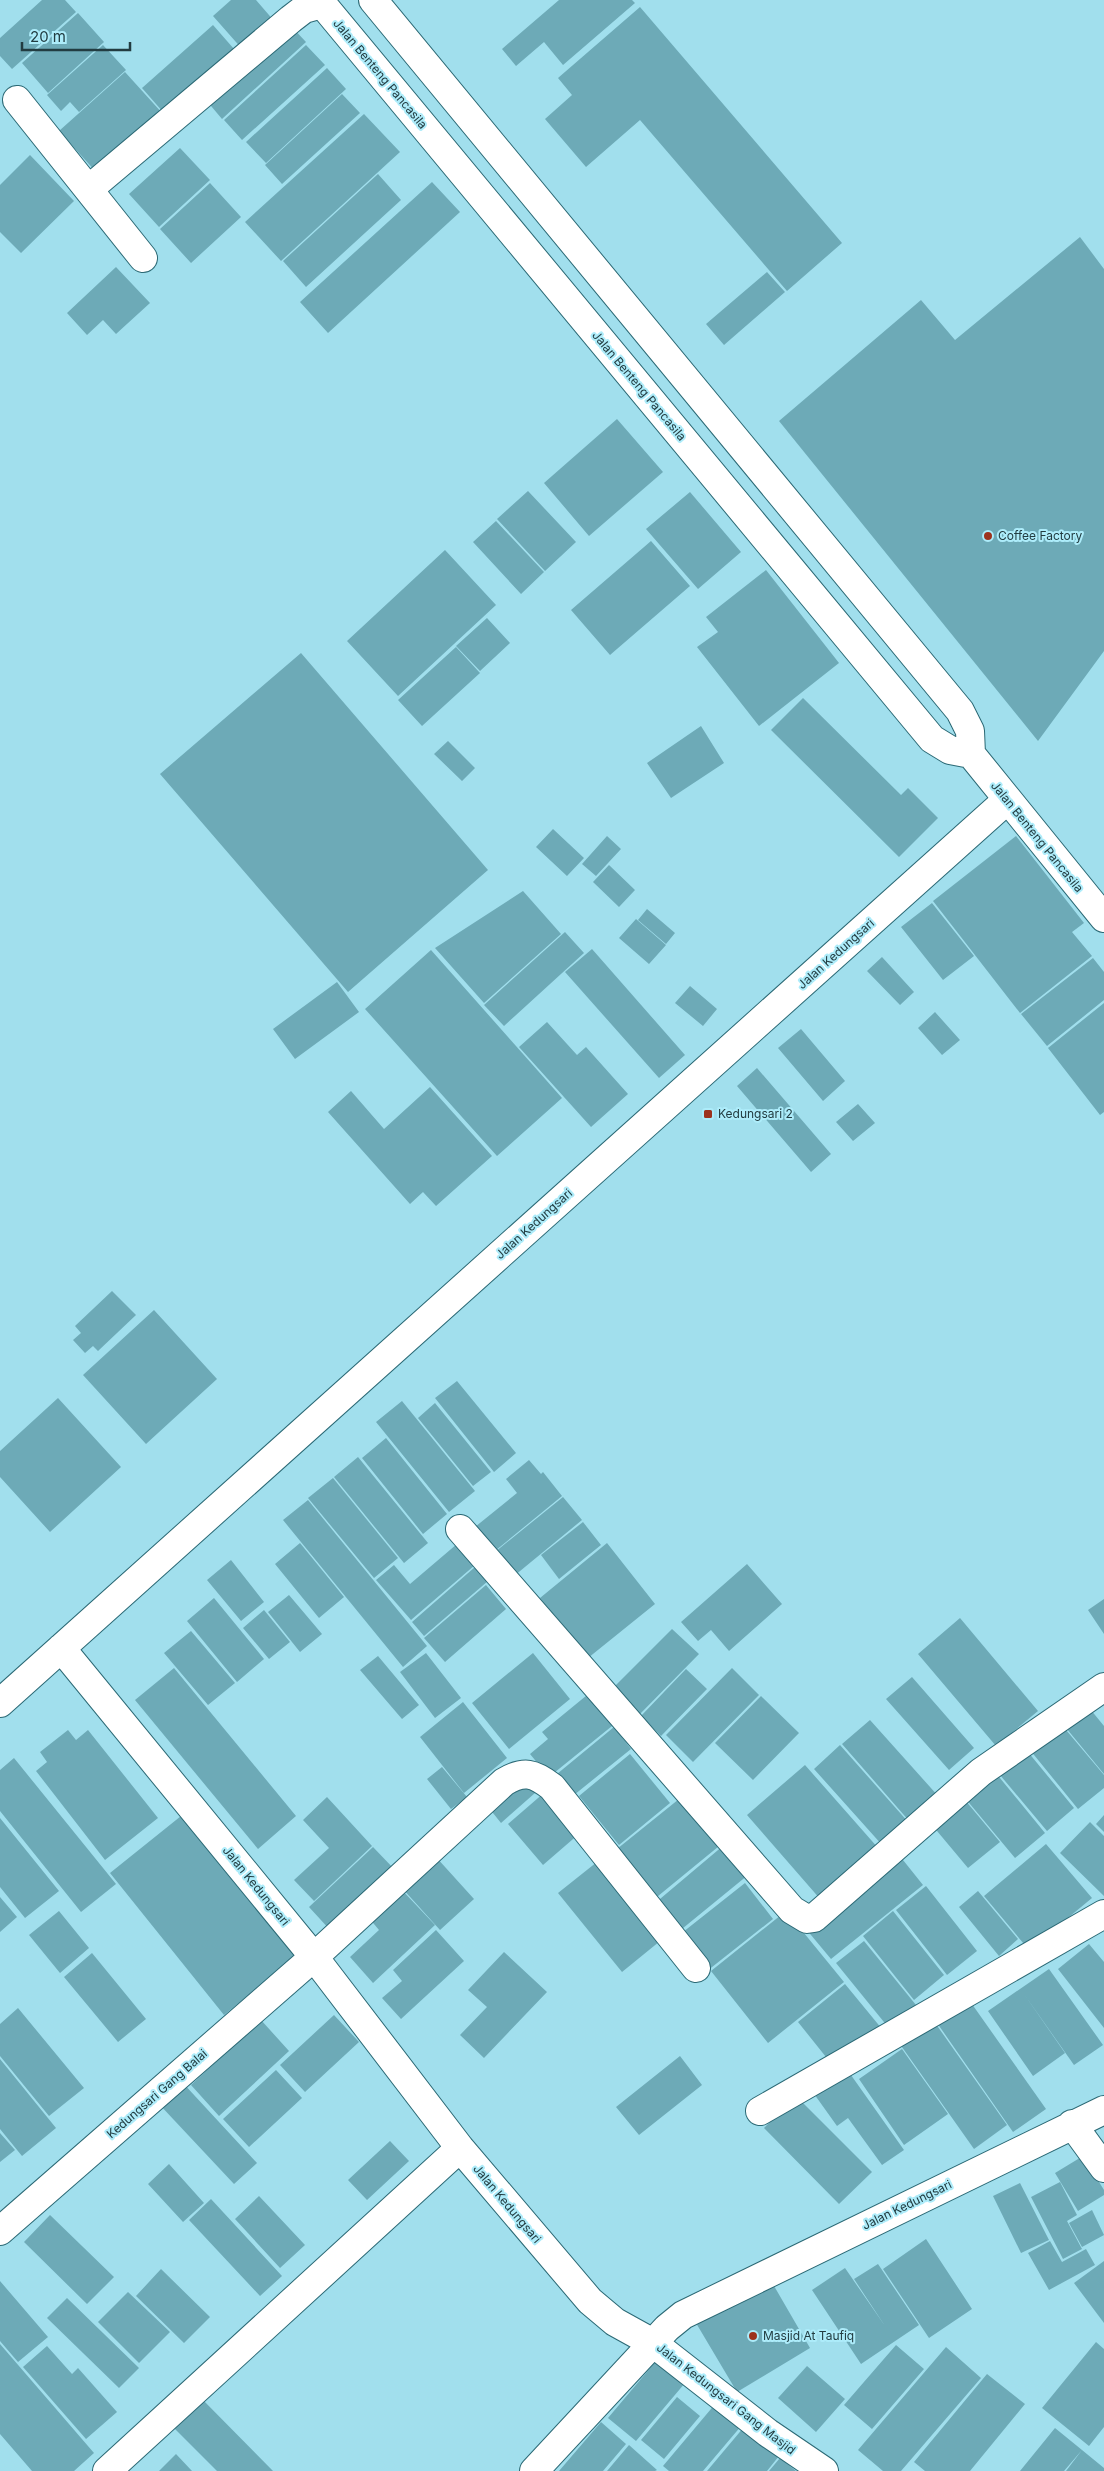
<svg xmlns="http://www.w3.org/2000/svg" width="1104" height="2471" font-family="Inter,sans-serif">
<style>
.building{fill:#6daab7}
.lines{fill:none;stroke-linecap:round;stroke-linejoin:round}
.street-casing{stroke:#2b6975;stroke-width:30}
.secondary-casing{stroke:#2b6975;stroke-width:30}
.street{stroke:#fff;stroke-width:28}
.secondary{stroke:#fff;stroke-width:28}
.poi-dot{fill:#9c331e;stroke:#adecfa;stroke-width:2}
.labels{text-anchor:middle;stroke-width:4;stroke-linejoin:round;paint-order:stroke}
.street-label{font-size:12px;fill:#223c41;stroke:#adecfa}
.poi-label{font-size:12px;fill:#223c41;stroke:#adecfa;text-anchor:start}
</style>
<rect width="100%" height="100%" fill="#a1dfed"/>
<path class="building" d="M 42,0 L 65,0 L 76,12 L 12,69 L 0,56 L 0,38 Z
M 231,0 L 256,0 L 275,22 L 243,50 L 213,16 Z
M 559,0 L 632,0 L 635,3 L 563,65 L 544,42 L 516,66 L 502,49 Z
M 640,7 L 842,243 L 787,291 L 640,120 L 586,167 L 545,119 L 572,95 L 558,78 Z
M 78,13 L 104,42 L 48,93 L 22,63 Z
M 289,24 L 306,42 L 222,119 L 206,100 Z
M 213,25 L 234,49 L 163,112 L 142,88 Z
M 103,45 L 126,70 L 79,112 L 70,102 L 61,111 L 47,95 Z
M 306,45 L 325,65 L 242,140 L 224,120 Z
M 327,68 L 346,89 L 266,163 L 246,142 Z
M 125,72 L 163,114 L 97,173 L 59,131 Z
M 342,94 L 360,113 L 282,184 L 265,165 Z
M 364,114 L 400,152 L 281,261 L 245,222 Z
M 180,148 L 210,180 L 159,227 L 129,194 Z
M 30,155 L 74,201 L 21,253 L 0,232 L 0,185 Z
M 378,174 L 401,200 L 306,287 L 283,261 Z
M 432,182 L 460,212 L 328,333 L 300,302 Z
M 210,183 L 241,217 L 191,263 L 160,229 Z
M 1080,237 L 1104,269 L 1104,651 L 1038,741 L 779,421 L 921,300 L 955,340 Z
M 116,267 L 150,303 L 116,334 L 103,320 L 87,335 L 67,313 Z
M 767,272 L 785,292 L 724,345 L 706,324 Z
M 617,419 L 663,472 L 589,536 L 544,483 Z
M 528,491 L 576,542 L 545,571 L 497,519 Z
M 690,492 L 741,552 L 698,589 L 646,529 Z
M 496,521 L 544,572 L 521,594 L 473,542 Z
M 651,541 L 690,586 L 610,655 L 571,610 Z
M 445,550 L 496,605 L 398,696 L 347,641 Z
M 766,570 L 839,663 L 759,726 L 697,647 L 718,632 L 706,617 Z
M 487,618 L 510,643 L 480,671 L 456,646 Z
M 456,647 L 480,673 L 422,726 L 398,700 Z
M 301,653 L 488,870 L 348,992 L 160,774 Z
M 803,698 L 901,795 L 908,788 L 938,818 L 899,857 L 771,730 Z
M 701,726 L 724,763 L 671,798 L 647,763 Z
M 448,741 L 475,768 L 462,781 L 434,754 Z
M 553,829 L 584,858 L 567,876 L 536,847 Z
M 607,836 L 621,849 L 596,876 L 582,864 Z
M 1016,836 L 1084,923 L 1072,932 L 1092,956 L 1020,1013 L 933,901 Z
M 609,865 L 635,890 L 619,907 L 593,882 Z
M 523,891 L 561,934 L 484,1003 L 435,948 Z
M 932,903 L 974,956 L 943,980 L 901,927 Z
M 647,909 L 675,933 L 666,944 L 638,920 Z
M 636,919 L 666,945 L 649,964 L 619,938 Z
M 565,932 L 584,953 L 504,1026 L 484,1005 Z
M 592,949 L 685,1055 L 659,1078 L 565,972 Z
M 431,950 L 562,1098 L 497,1156 L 365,1009 Z
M 882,957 L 914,992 L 900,1005 L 867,971 Z
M 1093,958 L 1104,972 L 1104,1000 L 1047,1046 L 1021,1014 Z
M 337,982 L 359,1012 L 295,1059 L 273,1029 Z
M 690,986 L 717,1009 L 703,1026 L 675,1003 Z
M 1104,1003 L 1104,1112 L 1100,1115 L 1048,1048 Z
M 935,1012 L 960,1040 L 942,1055 L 918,1028 Z
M 547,1022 L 577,1055 L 586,1047 L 628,1094 L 591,1127 L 519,1047 Z
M 801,1029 L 845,1081 L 823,1101 L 778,1048 Z
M 757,1068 L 831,1154 L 811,1172 L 737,1086 Z
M 430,1087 L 492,1156 L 436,1206 L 423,1192 L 410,1204 L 328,1112 L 351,1091 L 384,1129 Z
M 858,1104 L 875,1123 L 853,1141 L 836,1122 Z
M 112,1291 L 136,1315 L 98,1351 L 93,1346 L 85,1353 L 73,1340 L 81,1333 L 75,1326 Z
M 154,1310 L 217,1379 L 146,1444 L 83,1375 Z
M 457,1381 L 516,1453 L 494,1472 L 435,1398 Z
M 58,1398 L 121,1467 L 50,1532 L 0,1477 L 0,1451 Z
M 402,1401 L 475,1491 L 449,1512 L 376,1422 Z
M 435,1403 L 491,1472 L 473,1486 L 418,1418 Z
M 386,1438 L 447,1514 L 423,1534 L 362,1458 Z
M 358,1457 L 428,1543 L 404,1563 L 334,1477 Z
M 529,1460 L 541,1474 L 543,1472 L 562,1496 L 495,1551 L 475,1527 L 517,1493 L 506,1479 Z
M 333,1478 L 398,1558 L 374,1578 L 308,1498 Z
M 563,1497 L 582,1520 L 514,1576 L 495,1552 Z
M 308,1500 L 427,1646 L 403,1667 L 283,1520 Z
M 583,1522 L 601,1545 L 559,1579 L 541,1555 Z
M 300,1543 L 344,1597 L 319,1618 L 275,1564 Z
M 607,1543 L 655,1604 L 588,1658 L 540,1598 Z
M 457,1544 L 475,1565 L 411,1620 L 376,1580 L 394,1565 L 410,1584 Z
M 231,1560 L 264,1602 L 241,1621 L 207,1580 Z
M 747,1564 L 782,1604 L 729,1651 L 711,1630 L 698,1641 L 681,1622 Z
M 475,1567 L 488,1581 L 424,1636 L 412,1622 Z
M 486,1585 L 506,1609 L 445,1662 L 424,1638 Z
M 289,1595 L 322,1634 L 300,1652 L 268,1612 Z
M 214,1598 L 264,1659 L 237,1682 L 187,1621 Z
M 1104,1599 L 1104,1634 L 1088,1610 Z
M 264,1610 L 290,1642 L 269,1659 L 243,1628 Z
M 960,1618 L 1038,1711 L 996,1746 L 918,1654 Z
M 672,1629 L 699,1654 L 639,1715 L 612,1689 Z
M 191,1631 L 235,1683 L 208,1705 L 164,1653 Z
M 426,1653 L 461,1698 L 435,1718 L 400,1672 Z
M 533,1653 L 570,1699 L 509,1749 L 472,1703 Z
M 378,1656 L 419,1705 L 402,1719 L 360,1670 Z
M 174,1668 L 296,1816 L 258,1849 L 135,1700 Z
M 732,1668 L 759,1695 L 693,1762 L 666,1735 Z
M 686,1669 L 707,1689 L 661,1736 L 641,1716 Z
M 912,1677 L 974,1748 L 949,1770 L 886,1699 Z
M 592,1691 L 617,1722 L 549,1777 L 530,1754 L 548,1739 L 542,1732 Z
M 761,1696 L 799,1733 L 753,1780 L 715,1743 Z
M 463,1702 L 507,1758 L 464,1793 L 420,1737 Z
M 1086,1704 L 1104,1726 L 1104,1774 L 1062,1723 Z
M 870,1720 L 939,1797 L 910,1822 L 842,1744 Z
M 1061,1724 L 1104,1775 L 1104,1788 L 1078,1809 L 1030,1750 Z
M 614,1727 L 631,1749 L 574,1795 L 557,1774 Z
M 68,1730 L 76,1740 L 88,1730 L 158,1818 L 105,1860 L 36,1771 L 47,1762 L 40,1752 Z
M 840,1745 L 909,1823 L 883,1846 L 814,1769 Z
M 1028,1752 L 1074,1808 L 1047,1831 L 1000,1775 Z
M 630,1754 L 670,1803 L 619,1845 L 579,1796 Z
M 14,1758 L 116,1884 L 81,1912 L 0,1811 L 0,1770 Z
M 805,1765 L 879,1849 L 821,1900 L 747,1815 Z
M 442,1767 L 467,1797 L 451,1809 L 427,1779 Z
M 995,1772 L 1045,1833 L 1015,1858 L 965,1798 Z
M 522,1779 L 535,1793 L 501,1823 L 489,1808 Z
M 545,1792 L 580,1833 L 543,1865 L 508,1824 Z
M 960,1794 L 1000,1842 L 968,1868 L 932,1825 Z
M 684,1795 L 724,1842 L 652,1901 L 612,1853 Z
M 327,1797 L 372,1846 L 314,1901 L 294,1880 L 329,1848 L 303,1820 Z
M 186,1812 L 299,1954 L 224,2015 L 110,1873 Z
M 1104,1815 L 1104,1832 L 1096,1824 Z
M 0,1818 L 59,1891 L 25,1918 L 0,1887 Z
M 1090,1822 L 1104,1836 L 1104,1896 L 1060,1853 Z
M 1046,1844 L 1092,1898 L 1029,1950 L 984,1896 Z
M 724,1845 L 748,1875 L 677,1933 L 654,1904 Z
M 373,1847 L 396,1871 L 331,1931 L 309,1907 Z
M 899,1855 L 923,1885 L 831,1959 L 806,1929 Z
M 436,1857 L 474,1899 L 440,1930 L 402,1888 Z
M 602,1858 L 665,1937 L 622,1972 L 558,1893 Z
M 745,1883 L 773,1919 L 707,1971 L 678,1936 Z
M 926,1886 L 977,1951 L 947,1975 L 896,1910 Z
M 401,1889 L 435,1925 L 373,1983 L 350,1957 L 379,1930 L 369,1918 Z
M 978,1891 L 1018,1939 L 999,1956 L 959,1907 Z
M 0,1897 L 17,1917 L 0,1932 Z
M 59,1911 L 89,1948 L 60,1973 L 29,1935 Z
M 786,1911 L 844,1982 L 768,2043 L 711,1971 Z
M 893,1911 L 944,1975 L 914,2000 L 863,1936 Z
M 436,1930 L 464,1961 L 401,2019 L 382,1998 L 402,1981 L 393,1970 Z
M 864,1941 L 916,2005 L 888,2027 L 836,1963 Z
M 1089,1944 L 1104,1962 L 1104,2028 L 1058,1969 Z
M 504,1952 L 547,1992 L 484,2058 L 460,2035 L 487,2007 L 468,1990 Z
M 92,1953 L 146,2019 L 118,2042 L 64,1977 Z
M 1049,1969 L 1103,2045 L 1074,2065 L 1024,1994 L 1065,2053 L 1033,2076 L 988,2011 Z
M 845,1984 L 882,2029 L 834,2067 L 798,2022 Z
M 967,1997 L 1046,2109 L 1013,2132 L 935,2020 Z
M 18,2008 L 84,2088 L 49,2116 L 0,2056 L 0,2024 Z
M 334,2015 L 359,2042 L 305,2092 L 280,2065 Z
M 931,2017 L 1007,2125 L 974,2149 L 897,2040 Z
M 261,2020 L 289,2051 L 219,2116 L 191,2085 Z
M 902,2049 L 948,2114 L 904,2145 L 859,2079 Z
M 680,2056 L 702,2085 L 639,2135 L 616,2107 Z
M 0,2059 L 56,2128 L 22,2156 L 0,2129 Z
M 846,2068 L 904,2150 L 882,2165 L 848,2118 L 837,2126 L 812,2091 Z
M 276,2070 L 302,2098 L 249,2147 L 223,2119 Z
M 182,2082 L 257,2163 L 234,2184 L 159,2104 Z
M 796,2096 L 872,2172 L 839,2204 L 764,2128 Z
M 0,2133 L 15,2150 L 0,2162 Z
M 390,2141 L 409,2161 L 367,2200 L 348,2180 Z
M 1083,2156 L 1104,2190 L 1104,2195 L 1078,2211 L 1055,2173 Z
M 169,2164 L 204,2203 L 183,2222 L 148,2184 Z
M 1060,2182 L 1077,2215 L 1067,2221 L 1082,2249 L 1063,2259 L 1031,2197 Z
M 1020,2183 L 1049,2240 L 1021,2253 L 993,2196 Z
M 259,2196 L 305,2245 L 280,2268 L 235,2219 Z
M 211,2199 L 282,2276 L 260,2296 L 189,2220 Z
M 1092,2210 L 1104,2235 L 1082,2247 L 1069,2223 Z
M 50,2215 L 114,2277 L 87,2304 L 24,2242 Z
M 926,2239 L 972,2309 L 929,2338 L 883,2269 Z
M 1050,2241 L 1062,2262 L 1086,2249 L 1095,2265 L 1049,2290 L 1028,2253 Z
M 1104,2261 L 1104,2323 L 1074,2283 Z
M 878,2264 L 919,2325 L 861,2364 L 812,2290 L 845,2268 L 885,2326 L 854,2279 Z
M 161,2269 L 210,2317 L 184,2343 L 136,2296 Z
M 770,2279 L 810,2348 L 737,2392 L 696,2323 Z
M 0,2281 L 48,2337 L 18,2362 L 0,2341 Z
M 128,2292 L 170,2332 L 139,2363 L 98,2322 Z
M 67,2298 L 139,2368 L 119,2388 L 47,2318 Z
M 1096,2342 L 1104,2349 L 1104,2427 L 1089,2446 L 1042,2408 Z
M 0,2344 L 94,2453 L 74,2471 L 32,2471 L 0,2434 Z
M 896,2345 L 924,2369 L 872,2429 L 844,2405 Z
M 47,2346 L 72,2374 L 78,2368 L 117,2412 L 86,2439 L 23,2367 Z
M 946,2347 L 981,2378 L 901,2471 L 883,2471 L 858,2450 Z
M 657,2360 L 685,2383 L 636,2441 L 608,2418 Z
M 807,2366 L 845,2399 L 816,2432 L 778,2398 Z
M 987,2374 L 1025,2404 L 970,2471 L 925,2471 L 914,2462 Z
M 677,2397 L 700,2416 L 664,2459 L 641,2440 Z
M 201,2398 L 273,2471 L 217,2471 L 172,2426 Z
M 716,2403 L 742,2425 L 703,2471 L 669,2471 L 663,2466 Z
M 601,2422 L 626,2444 L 603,2471 L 559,2471 Z
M 744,2427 L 779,2456 L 767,2471 L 707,2471 Z
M 1055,2428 L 1082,2450 L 1064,2471 L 1020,2471 Z
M 629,2445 L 657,2470 L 655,2471 L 607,2471 Z
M 1082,2450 L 1104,2468 L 1104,2471 L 1066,2471 Z
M 176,2454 L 192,2471 L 159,2471 Z
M 780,2458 L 796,2471 L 769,2471 Z"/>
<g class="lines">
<g class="street-casing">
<path id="street" d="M 17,100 L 143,258
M 89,189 L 291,19 L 304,9 L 322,4
M 460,1529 L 792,1910 L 807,1919 L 814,1918 L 981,1772 L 1104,1687
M 61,1648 L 314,1957 L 460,2148 L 590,2301 L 615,2322 L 653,2343 L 768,2433 L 824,2471
M 0,1703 L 1007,800
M 760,2111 L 1104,1914
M 1072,2124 L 1104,2168
M 0,2231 L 314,1957 L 504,1782 C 524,1770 534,1773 552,1787 L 696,1968
M 107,2471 L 460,2148
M 534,2471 L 667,2328 L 683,2315 L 1104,2110"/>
</g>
<g class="secondary-casing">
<path id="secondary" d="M 319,0 L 932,739 L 950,750 L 971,754
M 373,0 L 960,711 L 970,731 L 971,754 L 1104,918"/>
</g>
<use href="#street" class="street"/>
<use href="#secondary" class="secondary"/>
</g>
<g class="poi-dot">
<circle cx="988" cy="536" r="5"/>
<rect x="703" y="1109" width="10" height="10" rx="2.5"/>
<circle cx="753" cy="2336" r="5"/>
</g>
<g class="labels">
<g class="street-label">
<text transform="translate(380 74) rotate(50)" y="4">Jalan Benteng Pancasila</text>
<text transform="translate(639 386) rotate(50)" y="4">Jalan Benteng Pancasila</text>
<text transform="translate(1037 837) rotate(51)" y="4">Jalan Benteng Pancasila</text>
<text transform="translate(836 954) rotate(-42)" y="4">Jalan Kedungsari</text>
<text transform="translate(534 1224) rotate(-42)" y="4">Jalan Kedungsari</text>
<text transform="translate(256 1886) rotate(51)" y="4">Jalan Kedungsari</text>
<text transform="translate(157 2094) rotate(-41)" y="4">Kedungsari Gang Balai</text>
<text transform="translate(507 2204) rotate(50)" y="4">Jalan Kedungsari</text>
<text transform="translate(907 2205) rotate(-26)" y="4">Jalan Kedungsari</text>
<text transform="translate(726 2399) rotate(38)" y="4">Jalan Kedungsari Gang Masjid</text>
</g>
<g class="poi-label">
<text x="998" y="540">Coffee Factory</text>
<text x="718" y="1118">Kedungsari 2</text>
<text x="763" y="2340">Masjid At Taufiq</text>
</g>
</g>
<path d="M22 42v8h108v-8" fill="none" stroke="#223c41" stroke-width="2.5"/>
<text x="30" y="42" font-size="15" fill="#223c41" stroke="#adecfa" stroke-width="4" paint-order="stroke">20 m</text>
</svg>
